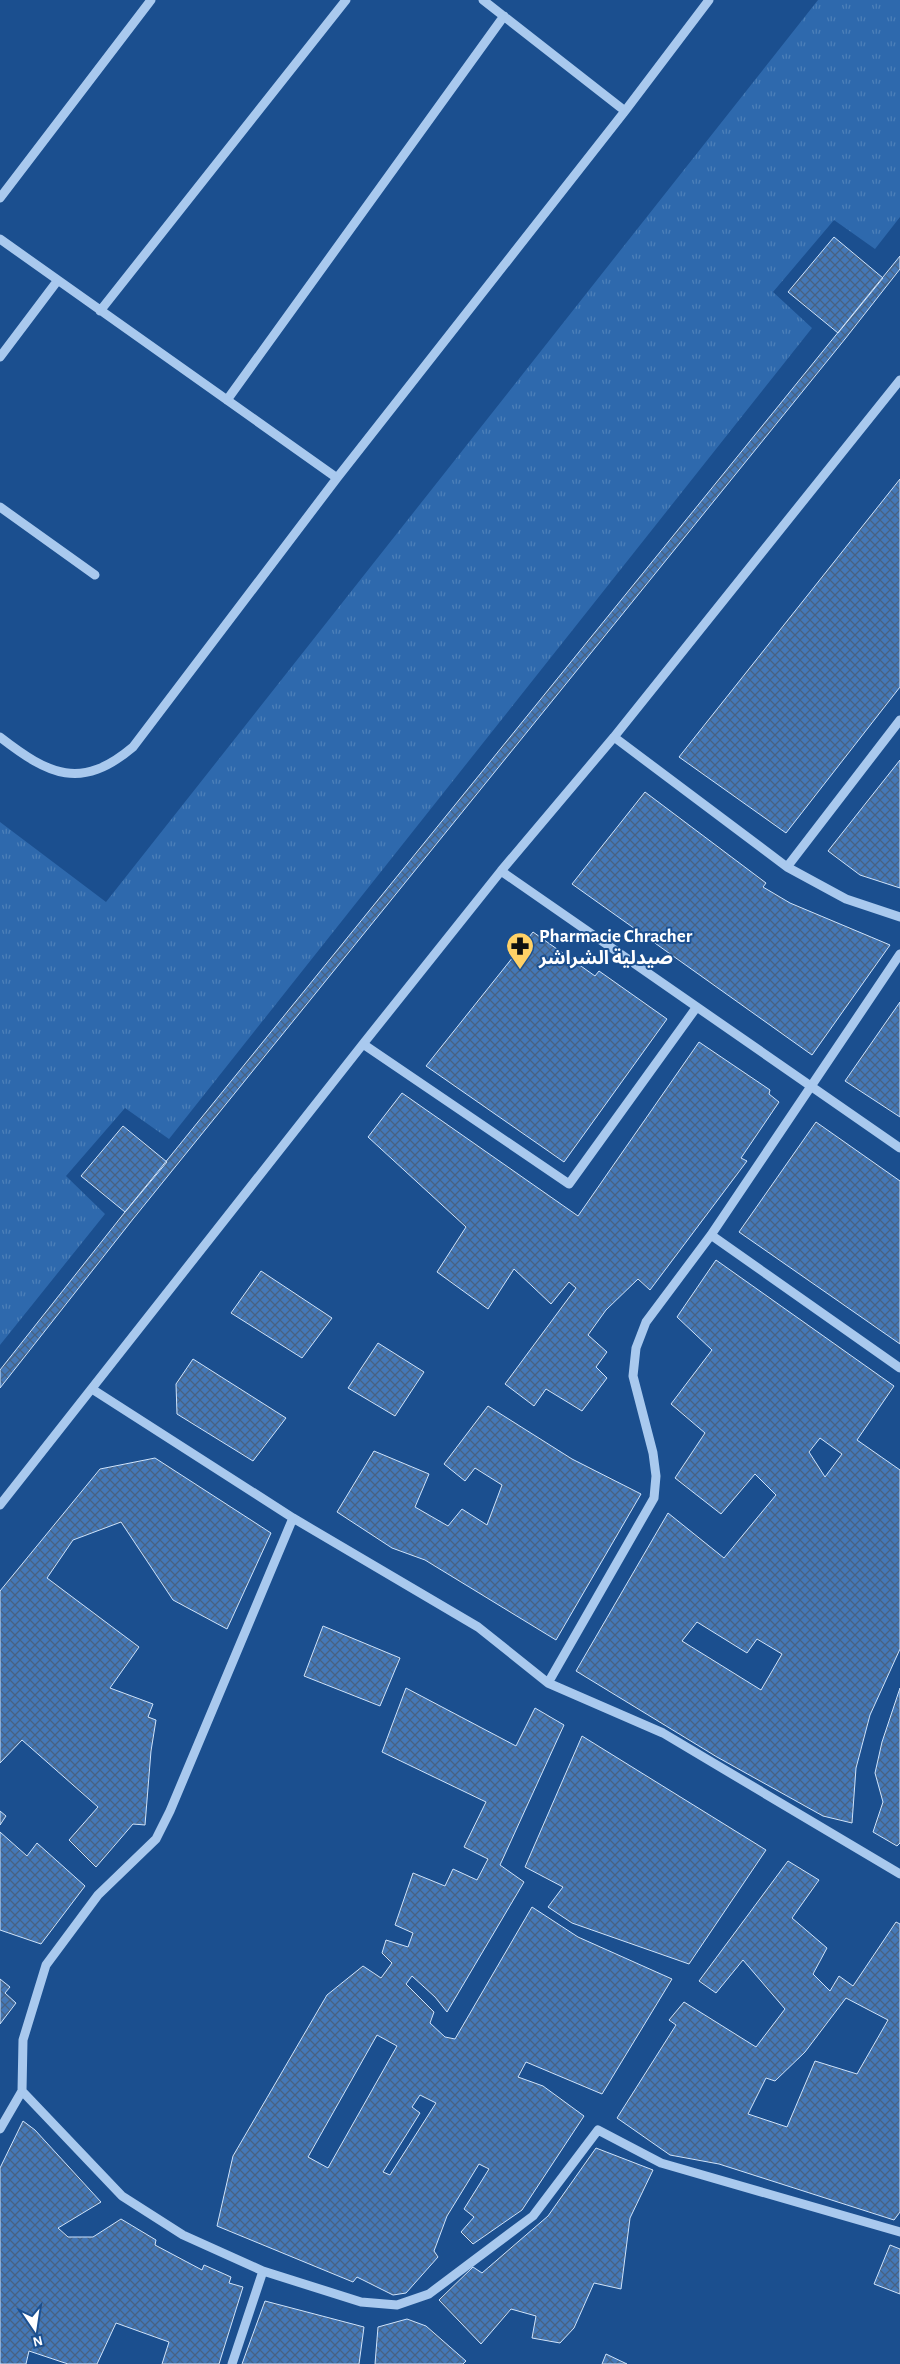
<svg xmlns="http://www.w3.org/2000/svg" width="900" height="2364" font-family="'Alegreya Sans','Noto Sans Arabic',sans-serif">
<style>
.grass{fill:url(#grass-tufts)}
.building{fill:url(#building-cross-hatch);stroke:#cfe3fa;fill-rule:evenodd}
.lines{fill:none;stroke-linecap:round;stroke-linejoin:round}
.minor{stroke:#a9c9ee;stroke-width:9}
.labels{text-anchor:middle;stroke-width:4;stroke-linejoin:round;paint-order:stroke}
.poi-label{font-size:19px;font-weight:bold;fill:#fff;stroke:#1b4f8f;text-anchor:start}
</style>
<defs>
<pattern id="grass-tufts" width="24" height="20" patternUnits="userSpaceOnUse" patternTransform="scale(1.25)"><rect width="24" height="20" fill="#2e69ad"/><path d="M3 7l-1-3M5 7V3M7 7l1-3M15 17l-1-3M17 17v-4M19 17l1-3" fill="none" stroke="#4d80b9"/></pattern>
<pattern id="building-cross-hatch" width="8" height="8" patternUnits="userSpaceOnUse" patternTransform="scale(1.25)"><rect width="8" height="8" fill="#4478b7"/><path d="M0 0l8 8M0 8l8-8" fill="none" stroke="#486282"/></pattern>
</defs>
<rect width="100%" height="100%" fill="#1b4f8f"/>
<path class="grass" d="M 818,0 L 900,0 L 900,217 L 875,249 L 834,220 L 773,292 L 812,328 L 169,1139 L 125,1108 L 66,1176 L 105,1214 L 0,1345 L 0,822 L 106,902 Z"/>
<path class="building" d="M 834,237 L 883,278 L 838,333 L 788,292 Z
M 900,256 L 900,269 L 845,339 L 133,1219 L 0,1388 L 0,1370 L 125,1212 Z
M 900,479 L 900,687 L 786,833 L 679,757 Z
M 900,760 L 900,888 L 860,875 L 828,851 Z
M 645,792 L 766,883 L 763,887 L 790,903 L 890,945 L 812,1055 L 572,884 Z
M 533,932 L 595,976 L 599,971 L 667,1019 L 564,1162 L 426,1066 Z
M 900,1002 L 900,1117 L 845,1081 Z
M 699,1042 L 770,1090 L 769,1094 L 779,1102 L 741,1158 L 747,1161 L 650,1290 L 638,1279 L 606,1310 L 588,1335 L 607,1352 L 596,1367 L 607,1378 L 582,1411 L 546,1389 L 534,1406 L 505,1384 L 576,1288 L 569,1282 L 551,1304 L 514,1269 L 488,1309 L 437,1272 L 466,1227 L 368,1137 L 402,1093 L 578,1216 Z
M 816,1122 L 900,1181 L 900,1344 L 739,1232 Z
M 123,1126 L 167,1162 L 125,1212 L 81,1176 Z
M 716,1260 L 894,1386 L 857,1440 L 900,1470 L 900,1649 L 870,1715 L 856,1768 L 852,1823 L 823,1816 L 717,1757 L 576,1671 L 668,1513 L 724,1558 L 776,1495 L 755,1474 L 721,1514 L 675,1478 L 705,1433 L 671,1404 L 712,1350 L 677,1317 ZM 820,1438 L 842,1454 L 825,1477 L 809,1452 ZM 697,1622 L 747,1653 L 757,1639 L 782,1654 L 761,1690 L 682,1641 Z
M 261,1271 L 332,1318 L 302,1358 L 231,1313 Z
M 378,1343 L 424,1372 L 395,1416 L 348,1388 Z
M 193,1359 L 286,1418 L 253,1461 L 177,1414 L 176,1384 Z
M 488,1406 L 572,1459 L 641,1494 L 556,1640 L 425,1560 L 392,1548 L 337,1512 L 374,1451 L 429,1474 L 415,1507 L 448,1526 L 462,1509 L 487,1525 L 502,1485 L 475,1468 L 465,1481 L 444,1464 Z
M 155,1458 L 271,1533 L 227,1629 L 173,1600 L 121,1522 L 73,1540 L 47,1578 L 139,1647 L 110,1688 L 153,1704 L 148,1717 L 156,1720 L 151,1751 L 145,1825 L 133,1824 L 96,1867 L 69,1840 L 98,1807 L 22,1740 L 0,1763 L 0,1591 L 100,1469 Z
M 323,1626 L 400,1658 L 380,1706 L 304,1676 Z
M 406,1688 L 516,1746 L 535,1708 L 564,1725 L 500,1865 L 524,1882 L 447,2012 L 435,1997 L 412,1976 L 406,1984 L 434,2012 L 430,2023 L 445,2037 L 455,2039 L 532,1907 L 578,1937 L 672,1979 L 602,2094 L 526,2062 L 518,2077 L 543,2086 L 584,2116 L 522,2210 L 473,2244 L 461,2232 L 474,2217 L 464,2209 L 489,2169 L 479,2164 L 447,2216 L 434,2251 L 438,2257 L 406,2293 L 393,2295 L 357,2277 L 353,2282 L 217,2226 L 233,2156 L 327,1995 L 363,1966 L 381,1978 L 392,1963 L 382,1953 L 386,1940 L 408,1947 L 413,1933 L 395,1925 L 413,1873 L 445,1886 L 453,1869 L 477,1880 L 488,1859 L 464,1847 L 486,1802 L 382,1752 ZM 377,2035 L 397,2046 L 328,2168 L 308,2157 ZM 420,2095 L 436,2103 L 390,2175 L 383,2172 L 420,2113 L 412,2107 Z
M 900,1688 L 900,1843 L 897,1846 L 873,1832 L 883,1802 L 875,1773 L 882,1742 Z
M 582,1736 L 766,1850 L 689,1964 L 572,1923 L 548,1907 L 563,1887 L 525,1867 Z
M 0,1811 L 6,1816 L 0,1825 Z
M 0,1832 L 27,1856 L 37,1843 L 85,1886 L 41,1944 L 0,1930 Z
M 788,1861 L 819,1880 L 792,1918 L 827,1948 L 813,1974 L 830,1991 L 839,1976 L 853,1986 L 896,1922 L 900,1924 L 900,2212 L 894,2220 L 719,2164 L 670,2155 L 617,2118 L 676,2025 L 669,2020 L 684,2002 L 756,2047 L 785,2009 L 743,1960 L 716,1993 L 699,1981 ZM 846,1998 L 888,2020 L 857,2074 L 815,2061 L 787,2127 L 748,2114 L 766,2078 L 775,2081 L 805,2052 Z
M 0,1979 L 10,1987 L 5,1993 L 16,2003 L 0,2024 Z
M 23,2121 L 35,2130 L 101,2202 L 58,2228 L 68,2237 L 93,2237 L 121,2219 L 156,2240 L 155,2245 L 202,2270 L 204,2265 L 231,2277 L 229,2283 L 243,2287 L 219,2364 L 162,2364 L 169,2342 L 116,2323 L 97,2364 L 68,2364 L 29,2351 L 26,2364 L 0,2364 L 0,2168 Z
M 596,2148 L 653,2170 L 630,2218 L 621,2289 L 594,2283 L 574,2328 L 560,2343 L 532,2338 L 536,2316 L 511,2309 L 481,2344 L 439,2300 L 473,2267 L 482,2273 L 548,2216 Z
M 890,2245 L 900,2249 L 900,2294 L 874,2284 Z
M 265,2301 L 364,2327 L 359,2364 L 242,2364 Z
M 407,2319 L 426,2326 L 466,2361 L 463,2364 L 375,2364 L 378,2327 Z
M 606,2354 L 627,2364 L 602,2364 Z"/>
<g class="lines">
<path class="minor" d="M 483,0 L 625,111
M 0,198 L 151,0
M 0,239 L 337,478
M 100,311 L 346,0
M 0,357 L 58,280
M 227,400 L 504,16
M 0,507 L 95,575
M 0,737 C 49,775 81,791 133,747 L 337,478 L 625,111 L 709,0
M 614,737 L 787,867 L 846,899 L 900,917
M 787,867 L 900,720
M 501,871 L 900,1148
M 363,1044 L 569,1184 L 696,1008
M 711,1235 L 900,1368
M 92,1389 L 293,1518 L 478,1627 L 548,1683 L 663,1733 L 900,1874
M 0,1505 L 363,1044 L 501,871 L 614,737 L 900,380
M 548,1683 L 654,1498 L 656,1476 L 653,1453 L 633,1376 L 636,1348 L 646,1322 L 711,1235 L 900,954
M 0,2129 L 22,2091
M 263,2271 L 361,2302 L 397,2305 L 429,2294 L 533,2216 L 598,2130 L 661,2163 L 900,2232
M 232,2364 L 263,2271 L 183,2235 L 122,2196 L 22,2091 L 23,2040 L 46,1965 L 98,1895 L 156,1839 L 170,1811 L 293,1518"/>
</g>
<defs>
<g id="pharmacy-pin" transform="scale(1.4375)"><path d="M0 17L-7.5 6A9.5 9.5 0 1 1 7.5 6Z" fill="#ffd166" stroke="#1b4f8f"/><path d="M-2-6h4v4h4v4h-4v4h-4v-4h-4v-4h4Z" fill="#111"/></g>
</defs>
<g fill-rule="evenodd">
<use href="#pharmacy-pin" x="520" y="946"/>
</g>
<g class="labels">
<g class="poi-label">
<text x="539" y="942">Pharmacie Chracher<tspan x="539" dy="22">صيدلية الشراشر</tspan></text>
</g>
</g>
<g transform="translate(35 2329) rotate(167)" stroke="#1b4f8f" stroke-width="4" paint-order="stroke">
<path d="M0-4L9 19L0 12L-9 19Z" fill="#ffffff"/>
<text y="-8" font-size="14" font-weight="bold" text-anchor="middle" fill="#ffffff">N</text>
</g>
</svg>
